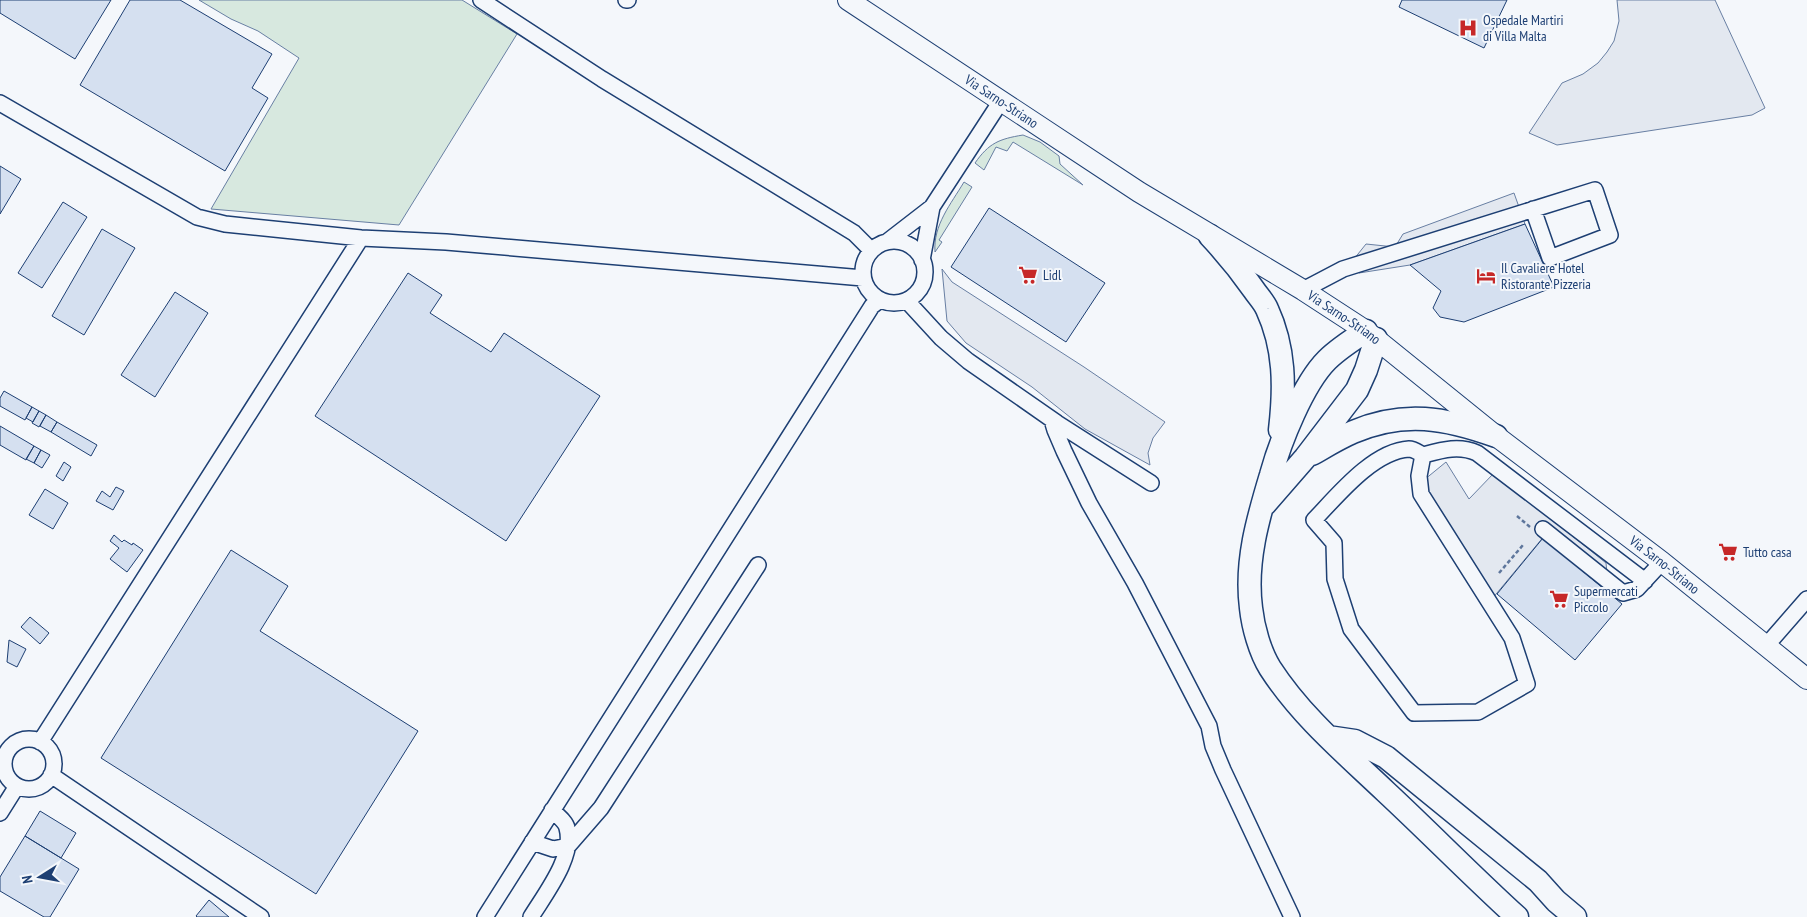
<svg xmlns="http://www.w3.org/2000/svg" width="1807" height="917" font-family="'PT Sans Narrow',sans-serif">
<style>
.green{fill:#d7e8df;stroke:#687fa3}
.parking{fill:#e3e8f0;stroke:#687fa3}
.building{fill:#d5e0f0;stroke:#1d3f73}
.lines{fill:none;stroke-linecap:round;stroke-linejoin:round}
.minor-casing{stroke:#1d3f73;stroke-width:18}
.major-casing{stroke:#1d3f73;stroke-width:22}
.highway-casing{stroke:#1d3f73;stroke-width:25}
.path{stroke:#5e769c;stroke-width:2.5;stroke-dasharray:4 2.5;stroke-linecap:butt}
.minor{stroke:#f4f7fb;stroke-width:15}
.major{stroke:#f4f7fb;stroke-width:20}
.highway{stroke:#f4f7fb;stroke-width:22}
.labels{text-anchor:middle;stroke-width:4;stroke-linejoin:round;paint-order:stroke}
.poi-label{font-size:14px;fill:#1d3f73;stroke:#f4f7fb;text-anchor:start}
.street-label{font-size:14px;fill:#1d3f73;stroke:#f4f7fb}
</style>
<rect width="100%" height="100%" fill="#f4f7fb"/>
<path class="green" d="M 199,0 L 462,0 L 517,34 L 399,225 L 211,209 L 299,58 L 258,31 L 231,19 Z
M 1023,135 L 1040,142 L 1059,156 L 1060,164 L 1083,185 L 1013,142 L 1007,151 L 996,147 L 984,170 L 975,163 C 989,143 999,139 1023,135 Z
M 964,182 L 972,187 L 939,240 L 942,242 L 935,252 C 933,225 951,204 964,182 Z"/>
<path class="parking" d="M 1617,0 L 1715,0 L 1765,108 L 1752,115 L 1557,145 L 1529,133 L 1562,83 L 1583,74 L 1598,63 L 1607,52 L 1614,41 L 1619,21 Z
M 1514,193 L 1525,224 L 1410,265 L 1359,273 L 1354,259 L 1366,244 L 1395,247 L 1403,234 Z
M 942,269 L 952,282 L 1084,367 L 1165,422 L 1153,438 L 1148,453 L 1150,465 L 1085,429 L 1032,387 L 966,343 L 947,321 Z
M 1446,462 L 1469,499 L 1494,473 L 1606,563 L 1607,573 L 1550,529 L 1492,599 L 1437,516 L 1424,480 Z"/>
<path class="building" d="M 0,0 L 111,0 L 75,59 L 0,13 Z
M 130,0 L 180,0 L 272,54 L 252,88 L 268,98 L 225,171 L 80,85 Z
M 1402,0 L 1507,0 L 1484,48 L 1399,7 Z
M 0,166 L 21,179 L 0,214 Z
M 63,202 L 87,217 L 42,288 L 18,273 Z
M 989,208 L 1105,283 L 1066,342 L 951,267 Z
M 1525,224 L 1554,287 L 1464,322 L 1440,317 L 1433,308 L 1441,291 L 1410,265 Z
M 102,229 L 135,248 L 84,335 L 52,316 Z
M 408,273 L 442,295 L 430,313 L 491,352 L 504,333 L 600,396 L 506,541 L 315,416 Z
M 175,292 L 208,313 L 155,397 L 121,375 Z
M 4,391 L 32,407 L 25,420 L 0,406 L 0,398 Z
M 32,407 L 39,411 L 33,422 L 26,418 Z
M 39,411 L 46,415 L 39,427 L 32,423 Z
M 46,415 L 57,422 L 51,432 L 40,426 Z
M 57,422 L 97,445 L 91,456 L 51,432 Z
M 0,426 L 34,446 L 26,460 L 0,445 Z
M 34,446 L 41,450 L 34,463 L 26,459 Z
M 41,450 L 50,455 L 42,468 L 34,463 Z
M 64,462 L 71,467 L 63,481 L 56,476 Z
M 116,487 L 124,491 L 113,510 L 96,501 L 102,491 L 110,497 Z
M 45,489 L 68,503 L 53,529 L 29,515 Z
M 114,535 L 122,542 L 124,540 L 132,545 L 133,543 L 143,550 L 127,572 L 110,559 L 119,548 L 110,541 Z
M 1543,538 L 1622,604 L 1575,660 L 1497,594 Z
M 231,550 L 288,586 L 260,631 L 418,731 L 316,894 L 101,758 Z
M 30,617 L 49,633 L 40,644 L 21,627 Z
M 9,640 L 26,649 L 17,667 L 7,662 Z
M 40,811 L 76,833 L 61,858 L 25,836 Z
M 25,836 L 79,869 L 50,917 L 44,917 L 0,891 L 0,877 Z
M 209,900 L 229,917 L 197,917 L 196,916 Z"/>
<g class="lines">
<g class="minor-casing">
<path id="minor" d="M 481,0 L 602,79 L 854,233 L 871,250
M 626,0 L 628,0
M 0,103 L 197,217 L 225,224 L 361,238 L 446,242 L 863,278
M 888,241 L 932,207 L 1001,101
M863 272a31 31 0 1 1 62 0a31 31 0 1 1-62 0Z
M 922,260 L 932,207
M 1303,290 L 1343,269 L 1595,190 L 1610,235 L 1550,258 L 1533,209
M 907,301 L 941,338 L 968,361 L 1057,423 L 1151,483
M 1052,420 L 1055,430 L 1064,451 L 1089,503 L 1135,583 L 1209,726 L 1213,746 L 1223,770 L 1292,917
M 1423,455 C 1419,453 1414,449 1409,449 C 1373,451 1337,496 1314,520 L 1334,543 L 1335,579 L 1351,629 L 1414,713 L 1478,712 L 1527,684 L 1512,638 L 1421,494 L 1419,476 L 1423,455 C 1442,450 1459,445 1477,453 L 1645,581
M 1543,529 L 1623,593 L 1637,589 L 1662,562
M 1766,646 L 1807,599
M4 764a25 25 0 1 1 50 0a25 25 0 1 1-50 0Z
M 40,742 L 361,238
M 51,775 L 261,917
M 0,813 L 17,786
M 532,842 L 553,849 L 568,846 L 601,808 L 758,565
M 485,917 L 872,306 L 880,300
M 531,917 C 545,894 575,856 567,828 C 566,822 557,815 552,810"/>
</g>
<g class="major-casing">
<g id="major">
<path id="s1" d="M 848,0 L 1139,192 L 1303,290 L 1366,331 L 1496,436 L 1662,562 L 1807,679"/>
</g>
</g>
<g class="highway-casing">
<path id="highway" d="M 1210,236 C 1226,253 1240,270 1254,290 C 1258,296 1264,302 1267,309 C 1285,348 1285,387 1280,430
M 1366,331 C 1352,340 1338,349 1327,360 C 1303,384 1280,442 1271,475 C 1258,518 1245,562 1251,608 C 1253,627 1260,652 1270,668 C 1301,716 1345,753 1386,792 C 1430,833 1472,876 1517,917
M 1312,454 C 1326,446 1339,438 1353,432 C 1404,410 1446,418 1496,436
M 1265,504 L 1305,458 L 1357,390 L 1366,370 L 1376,339
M 1328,737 L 1355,741 L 1386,757 L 1538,881 L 1556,901 L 1575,917"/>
</g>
<path class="path" d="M 1517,516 L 1530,527
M 1499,573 L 1523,545"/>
<use href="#minor" class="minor"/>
<use href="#major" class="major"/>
<use href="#highway" class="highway"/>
</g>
<defs>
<g id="hospital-bare" transform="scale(1.5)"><path d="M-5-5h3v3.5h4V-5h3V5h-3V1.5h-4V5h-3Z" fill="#c62828" stroke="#f4f7fb" stroke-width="2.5" paint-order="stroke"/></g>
<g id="supermarket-bare" transform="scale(1.5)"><path d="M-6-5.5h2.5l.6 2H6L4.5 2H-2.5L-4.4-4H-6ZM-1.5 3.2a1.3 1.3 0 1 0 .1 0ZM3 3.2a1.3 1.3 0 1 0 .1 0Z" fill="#c62828" stroke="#f4f7fb" stroke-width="2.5" paint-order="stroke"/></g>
<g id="hotel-bare" transform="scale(1.5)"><path d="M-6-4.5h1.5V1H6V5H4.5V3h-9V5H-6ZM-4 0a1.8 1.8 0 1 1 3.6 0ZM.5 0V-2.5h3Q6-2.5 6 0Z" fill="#c62828" stroke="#f4f7fb" stroke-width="2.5" paint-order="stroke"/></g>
</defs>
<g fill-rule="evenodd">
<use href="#hospital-bare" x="1468" y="28"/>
<use href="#supermarket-bare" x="1028" y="275"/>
<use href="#hotel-bare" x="1486" y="276"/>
<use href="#supermarket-bare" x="1728" y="552"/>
<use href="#supermarket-bare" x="1559" y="599"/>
</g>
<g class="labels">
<g class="poi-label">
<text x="1483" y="25">Ospedale Martiri<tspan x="1483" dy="16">di Villa Malta</tspan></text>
<text x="1501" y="273">Il Cavaliere Hotel<tspan x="1501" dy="16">Ristorante Pizzeria</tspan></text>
<text x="1043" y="280">Lidl</text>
<text x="1743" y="557">Tutto casa</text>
<text x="1574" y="596">Supermercati<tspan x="1574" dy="16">Piccolo</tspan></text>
</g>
<g class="street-label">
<text dy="5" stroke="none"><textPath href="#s1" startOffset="184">Via Sarno-Striano</textPath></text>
<text dy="5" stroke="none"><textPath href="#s1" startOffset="589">Via Sarno-Striano</textPath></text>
<text dy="5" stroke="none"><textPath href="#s1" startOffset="994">Via Sarno-Striano</textPath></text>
</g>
</g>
<g transform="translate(40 877) rotate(259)" stroke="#f4f7fb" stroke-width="4" paint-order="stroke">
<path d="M0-4L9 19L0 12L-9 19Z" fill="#1d3f73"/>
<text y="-8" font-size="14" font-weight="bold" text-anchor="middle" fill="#1d3f73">N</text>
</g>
</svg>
